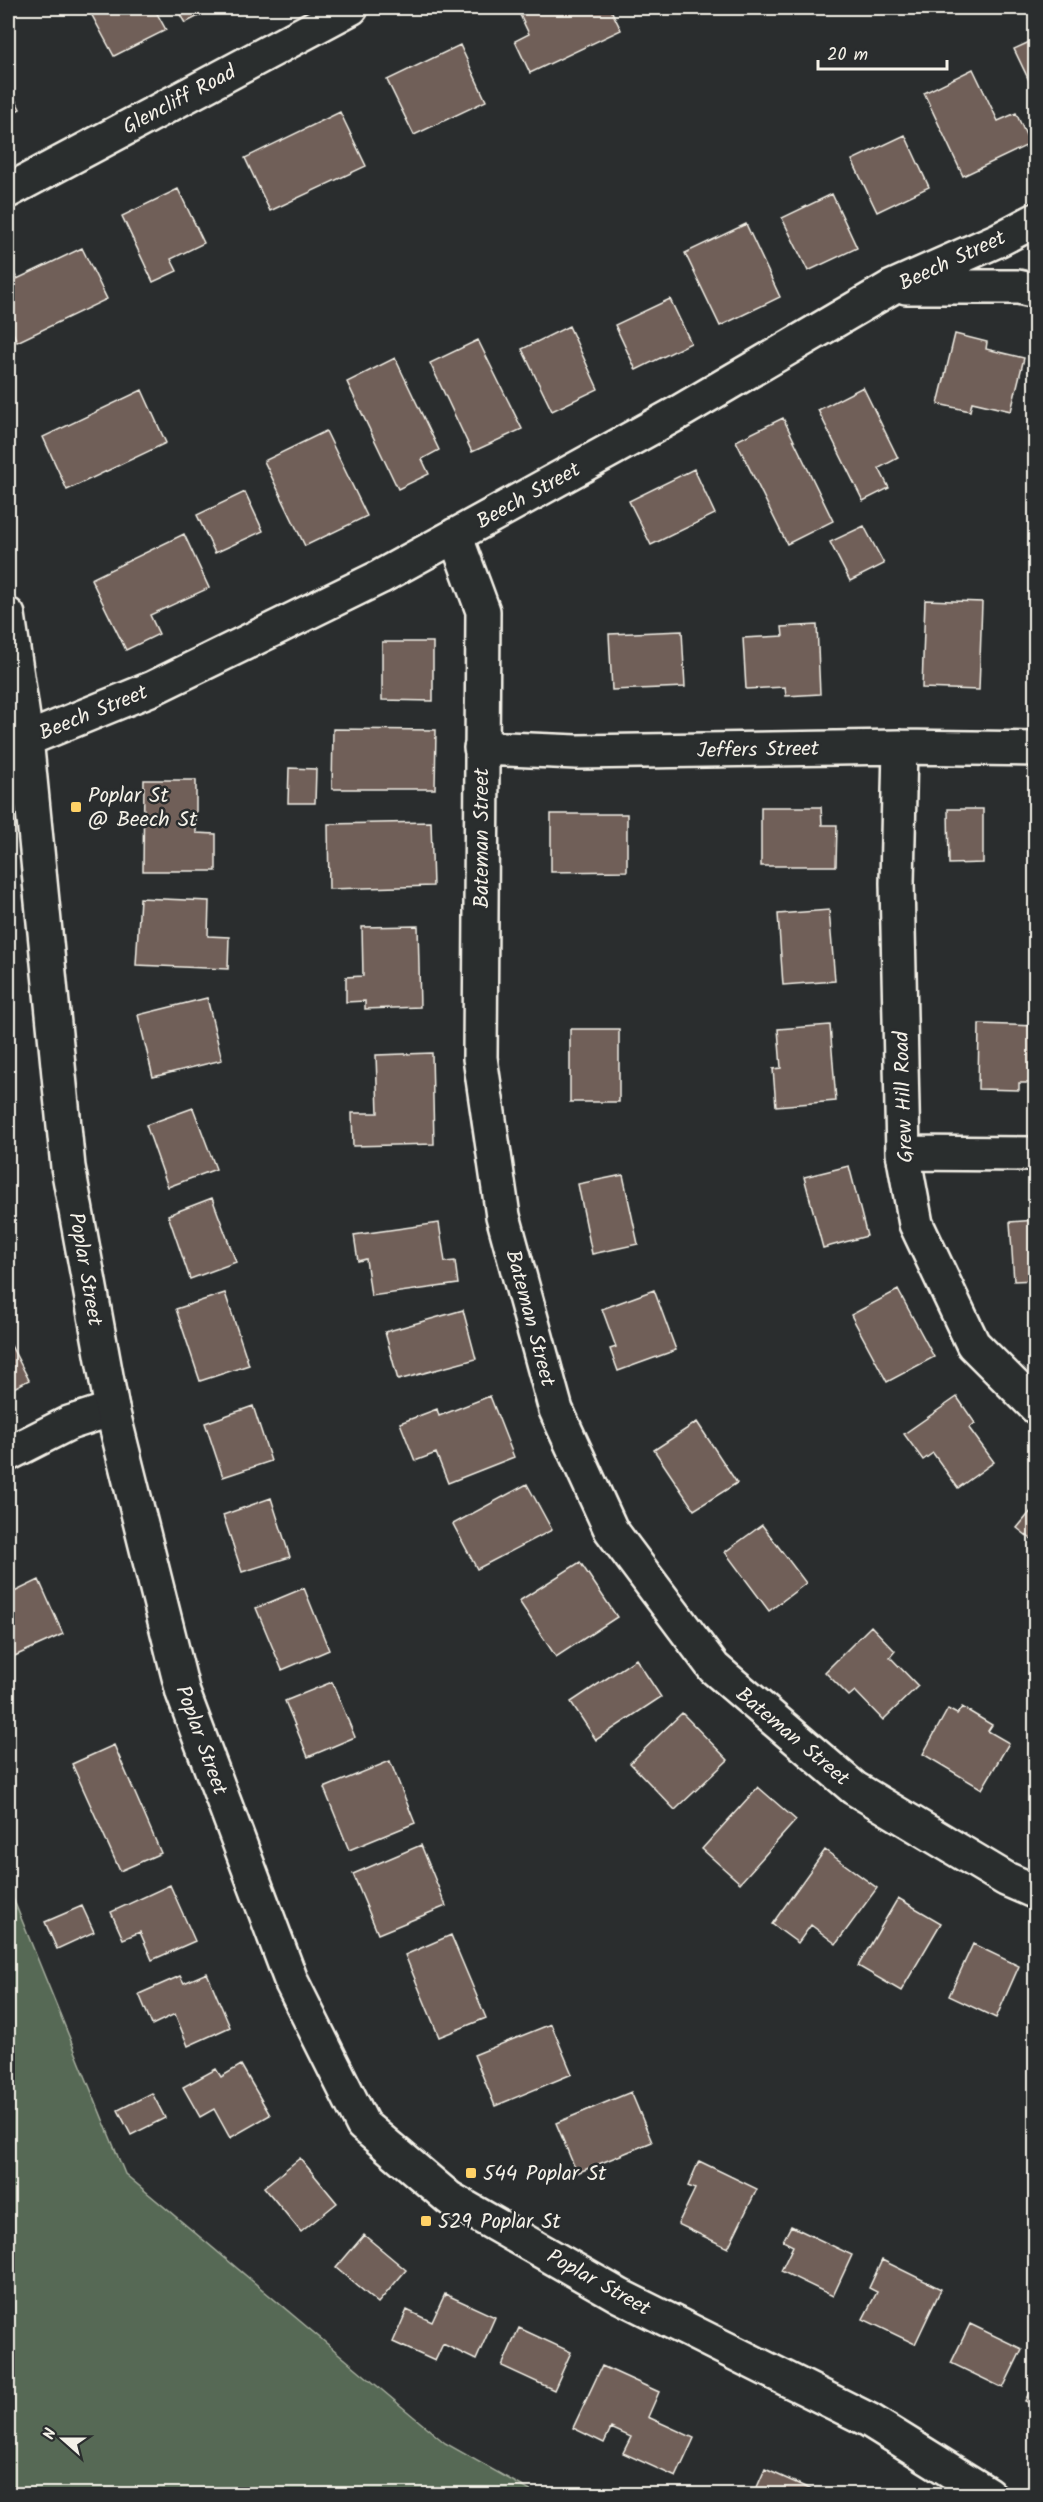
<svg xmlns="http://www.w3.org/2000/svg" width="1043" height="2502" font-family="Kalam,sans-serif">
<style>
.green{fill:#566954;stroke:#a5ad9e;stroke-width:1.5}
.building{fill:#705f58;stroke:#f4f1e8;stroke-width:1.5}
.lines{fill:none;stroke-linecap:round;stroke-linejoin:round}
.street-casing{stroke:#f4f1e8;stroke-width:38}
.secondary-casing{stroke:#f4f1e8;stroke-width:38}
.street{stroke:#2a2d2e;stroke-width:33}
.secondary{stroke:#2a2d2e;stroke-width:33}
.poi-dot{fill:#ffd166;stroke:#2a2d2e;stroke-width:2}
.labels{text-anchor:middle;stroke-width:5;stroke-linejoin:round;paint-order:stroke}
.street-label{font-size:21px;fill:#f4f1e8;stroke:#2a2d2e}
.poi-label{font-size:21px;fill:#f4f1e8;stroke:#2a2d2e;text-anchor:start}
</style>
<rect width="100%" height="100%" fill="#2a2d2e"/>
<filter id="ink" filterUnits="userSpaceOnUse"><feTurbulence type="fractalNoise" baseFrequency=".0167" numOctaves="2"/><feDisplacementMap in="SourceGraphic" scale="12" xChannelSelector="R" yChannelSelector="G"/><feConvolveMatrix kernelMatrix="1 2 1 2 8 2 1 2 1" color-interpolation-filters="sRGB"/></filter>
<g filter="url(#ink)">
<path class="green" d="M 8,1886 L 125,2174 L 445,2443 L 536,2494 L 8,2494 Z"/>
<path class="building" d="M 88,8 L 154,8 L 166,30 L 114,56 Z
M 176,8 L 214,8 L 185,23 Z
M 537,8 L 610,8 L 621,30 L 530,73 L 515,41 L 529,34 L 520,15 Z
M 1036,39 L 1036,95 L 1014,49 Z
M 460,45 L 486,101 L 414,135 L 387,80 Z
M 973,69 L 998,121 L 1016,113 L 1030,144 L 963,176 L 924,93 Z
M 8,86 L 20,109 L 8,116 Z
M 340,112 L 366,166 L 270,211 L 245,158 Z
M 905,135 L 929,187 L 877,212 L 852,160 Z
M 178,189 L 204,243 L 171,259 L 177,271 L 153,282 L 122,216 Z
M 832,194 L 857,248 L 808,271 L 782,218 Z
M 746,224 L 780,297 L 720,326 L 685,253 Z
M 82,248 L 107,299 L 17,342 L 8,321 L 8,268 L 11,266 L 17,279 Z
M 670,299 L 691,343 L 636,370 L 615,325 Z
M 569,326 L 598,389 L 552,411 L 522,349 Z
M 955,334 L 987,342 L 986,349 L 1024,358 L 1011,411 L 972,402 L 970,411 L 938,404 Z
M 478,340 L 522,429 L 472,452 L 430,363 Z
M 395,358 L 439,450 L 422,459 L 429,474 L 398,489 L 347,382 Z
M 863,387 L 898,458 L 879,468 L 889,488 L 863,501 L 818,410 Z
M 142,390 L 166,443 L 67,490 L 43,437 Z
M 783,418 L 833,521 L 787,544 L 736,441 Z
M 326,431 L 367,516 L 305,546 L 264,461 Z
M 694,469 L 715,514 L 651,545 L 629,501 Z
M 245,492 L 263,531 L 215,553 L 197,515 Z
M 864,526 L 884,564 L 850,581 L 830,542 Z
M 184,534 L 209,588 L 150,615 L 159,634 L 126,650 L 91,579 Z
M 925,600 L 982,602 L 979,690 L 922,688 Z
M 817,625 L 820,694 L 786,696 L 785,687 L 746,689 L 743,638 L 783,636 L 782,627 Z
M 682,631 L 685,687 L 612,690 L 609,634 Z
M 382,642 L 433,642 L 433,701 L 382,700 Z
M 333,729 L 436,730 L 435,789 L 332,789 Z
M 289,768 L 316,769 L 315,803 L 288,803 Z
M 144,780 L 196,780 L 196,833 L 216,834 L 216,871 L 143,871 Z
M 761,807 L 821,807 L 822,825 L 837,825 L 836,866 L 761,866 Z
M 948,809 L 983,809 L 983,863 L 949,864 Z
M 551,814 L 627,814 L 627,871 L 551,872 Z
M 431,822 L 433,886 L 329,889 L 328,824 Z
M 140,898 L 209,901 L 208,936 L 229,937 L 228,969 L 136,965 Z
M 829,910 L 835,981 L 783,985 L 778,914 Z
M 418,926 L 420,1007 L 365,1009 L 365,1001 L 346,1002 L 346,977 L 363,976 L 362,927 Z
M 207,998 L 222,1060 L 153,1077 L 138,1015 Z
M 979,1024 L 1036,1026 L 1036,1083 L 1019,1083 L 1019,1090 L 978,1089 Z
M 830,1025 L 836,1101 L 776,1106 L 773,1069 L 781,1068 L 778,1029 Z
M 570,1029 L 619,1029 L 619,1102 L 570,1102 Z
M 432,1053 L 434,1144 L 353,1146 L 352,1113 L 378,1113 L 376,1055 Z
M 193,1108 L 216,1169 L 168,1187 L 146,1125 Z
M 849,1166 L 867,1236 L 823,1248 L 804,1177 Z
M 623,1175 L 638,1244 L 592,1254 L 578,1184 Z
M 212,1198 L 236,1262 L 190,1279 L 168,1215 Z
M 1036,1220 L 1036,1280 L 1014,1281 L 1010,1222 Z
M 439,1223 L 445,1262 L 455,1261 L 458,1284 L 371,1296 L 366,1259 L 358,1261 L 354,1235 Z
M 654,1290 L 676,1350 L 618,1371 L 610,1349 L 616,1347 L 602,1309 Z
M 898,1290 L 934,1357 L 887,1382 L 851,1315 Z
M 225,1293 L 249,1365 L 200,1381 L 176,1309 Z
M 463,1310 L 476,1359 L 398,1380 L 385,1332 Z
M 8,1340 L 29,1380 L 8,1391 Z
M 490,1396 L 514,1457 L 448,1483 L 436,1453 L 415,1461 L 400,1423 L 437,1409 L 439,1416 Z
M 957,1397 L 975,1423 L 969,1428 L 994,1462 L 958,1488 L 933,1453 L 923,1460 L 904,1434 Z
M 253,1406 L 271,1461 L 223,1477 L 205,1423 Z
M 697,1422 L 737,1483 L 694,1510 L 654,1450 Z
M 527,1484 L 552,1530 L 477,1569 L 453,1524 Z
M 271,1498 L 290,1557 L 242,1572 L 223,1515 Z
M 1036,1505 L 1036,1543 L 1017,1528 Z
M 762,1525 L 806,1583 L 769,1611 L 725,1552 Z
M 580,1562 L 617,1617 L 556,1657 L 519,1601 Z
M 39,1580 L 63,1634 L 8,1659 L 8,1595 Z
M 304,1588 L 329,1650 L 282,1670 L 256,1608 Z
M 871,1626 L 895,1651 L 890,1657 L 918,1686 L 883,1720 L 855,1691 L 849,1696 L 825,1672 Z
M 636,1659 L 661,1697 L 596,1740 L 571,1702 Z
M 332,1682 L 355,1737 L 308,1757 L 285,1701 Z
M 962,1707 L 992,1725 L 988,1731 L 1009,1743 L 982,1789 L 923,1754 L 948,1709 L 957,1714 Z
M 682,1713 L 728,1760 L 675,1810 L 630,1763 Z
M 114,1745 L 161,1853 L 120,1871 L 72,1764 Z
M 390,1761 L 415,1823 L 349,1850 L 324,1788 Z
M 758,1787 L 796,1820 L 740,1883 L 702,1849 Z
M 421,1845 L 446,1906 L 378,1934 L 353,1874 Z
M 825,1850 L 877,1888 L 836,1944 L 811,1925 L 798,1943 L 772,1924 Z
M 170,1885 L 195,1941 L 152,1960 L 140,1932 L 123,1939 L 111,1912 Z
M 898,1898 L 941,1923 L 901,1991 L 858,1966 Z
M 82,1906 L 94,1932 L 57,1949 L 45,1922 Z
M 451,1935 L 486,2018 L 439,2037 L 405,1955 Z
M 973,1944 L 1019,1966 L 996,2018 L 949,1996 Z
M 207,1973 L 230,2027 L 188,2046 L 175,2014 L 152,2025 L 139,1994 L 180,1976 L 184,1983 Z
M 551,2024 L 572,2074 L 495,2106 L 474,2055 Z
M 241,2065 L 270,2115 L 230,2138 L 214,2109 L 200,2117 L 183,2087 L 216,2069 L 221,2077 Z
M 631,2092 L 652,2142 L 577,2173 L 556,2123 Z
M 152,2093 L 165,2118 L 131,2135 L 118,2110 Z
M 300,2158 L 337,2203 L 301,2232 L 264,2187 Z
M 699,2161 L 757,2189 L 728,2248 L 678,2224 L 695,2189 L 688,2186 Z
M 791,2226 L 852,2255 L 833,2296 L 781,2271 L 793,2246 L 783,2241 Z
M 364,2235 L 406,2270 L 378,2303 L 336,2268 Z
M 882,2260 L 941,2289 L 915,2344 L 863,2319 L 877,2292 L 869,2288 Z
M 445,2294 L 495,2317 L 476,2360 L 443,2344 L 435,2361 L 393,2342 L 407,2310 L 432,2322 Z
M 970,2324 L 1022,2349 L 1003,2388 L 951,2363 Z
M 519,2328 L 571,2352 L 554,2390 L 502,2366 Z
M 602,2366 L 659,2392 L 648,2417 L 694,2438 L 676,2477 L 623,2453 L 631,2437 L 611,2428 L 604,2443 L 573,2428 Z
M 1036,2380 L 1036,2406 L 1025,2401 Z
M 765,2469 L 821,2494 L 754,2494 Z"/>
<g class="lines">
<g class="street-casing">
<path id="street" d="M 8,191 L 351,8
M 906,287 L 1018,287 L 1036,291
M 455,535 L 483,611 L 480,1058 L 503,1216 L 556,1410 L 611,1530 L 714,1668 L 854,1788 L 1006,1879 L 1036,1892
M 8,747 L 153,688 L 380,577 L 676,414 L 892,287 L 998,240 L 1036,220
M 900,747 L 897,883 L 903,1153 L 916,1224 L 973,1344 L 1036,1407
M 481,748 L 577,752 L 900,747 L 1036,749
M 903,1153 L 1036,1154
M 8,1454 L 69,1423 L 112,1409"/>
</g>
<g class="secondary-casing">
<path id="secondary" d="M 8,615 L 26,738 L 68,1167 L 112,1409 L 183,1693 L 292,1983 L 363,2125 L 449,2198 L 620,2296 L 869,2420 L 988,2494"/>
</g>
<use href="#street" class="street"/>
<use href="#secondary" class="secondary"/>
</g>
</g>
<g class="poi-dot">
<rect x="70" y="801" width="12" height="12" rx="3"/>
<rect x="465" y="2167" width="12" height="12" rx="3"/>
<rect x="420" y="2215" width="12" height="12" rx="3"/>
</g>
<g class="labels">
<g class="street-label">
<text transform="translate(179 99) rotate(-28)" y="7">Glencliff Road</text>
<text transform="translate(952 260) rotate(-25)" y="7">Beech Street</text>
<text transform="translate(528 495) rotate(-29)" y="7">Beech Street</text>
<text transform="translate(93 712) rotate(-22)" y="7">Beech Street</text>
<text transform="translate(758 749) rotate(-1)" y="7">Jeffers Street</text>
<text transform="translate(481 838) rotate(-90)" y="7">Bateman Street</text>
<text transform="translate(903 1097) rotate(-92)" y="7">Grew Hill Road</text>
<text transform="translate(86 1269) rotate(80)" y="7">Poplar Street</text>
<text transform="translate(531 1318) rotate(75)" y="7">Bateman Street</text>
<text transform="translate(793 1736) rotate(40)" y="7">Bateman Street</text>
<text transform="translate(202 1740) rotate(70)" y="7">Poplar Street</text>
<text transform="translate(599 2282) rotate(29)" y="7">Poplar Street</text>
</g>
<g class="poi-label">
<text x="88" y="802">Poplar St<tspan x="88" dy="24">@ Beech St</tspan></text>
<text x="483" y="2180">544 Poplar St</text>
<text x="438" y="2228">529 Poplar St</text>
</g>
</g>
<rect width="1043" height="2502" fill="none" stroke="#2a2d2e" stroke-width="30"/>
<rect x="15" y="15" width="1013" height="2472" fill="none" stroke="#f4f1e8" stroke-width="2" filter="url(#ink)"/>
<g transform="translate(63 2439) rotate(291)" stroke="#2a2d2e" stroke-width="4.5" paint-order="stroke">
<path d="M0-4.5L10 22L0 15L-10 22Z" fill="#f4f1e8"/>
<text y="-9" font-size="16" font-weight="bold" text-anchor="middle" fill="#f4f1e8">N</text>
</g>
<path d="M818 60v9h129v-9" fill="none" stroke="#f4f1e8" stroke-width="3"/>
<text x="827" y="60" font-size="18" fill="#f4f1e8" stroke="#2a2d2e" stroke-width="4.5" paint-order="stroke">20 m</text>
</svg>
